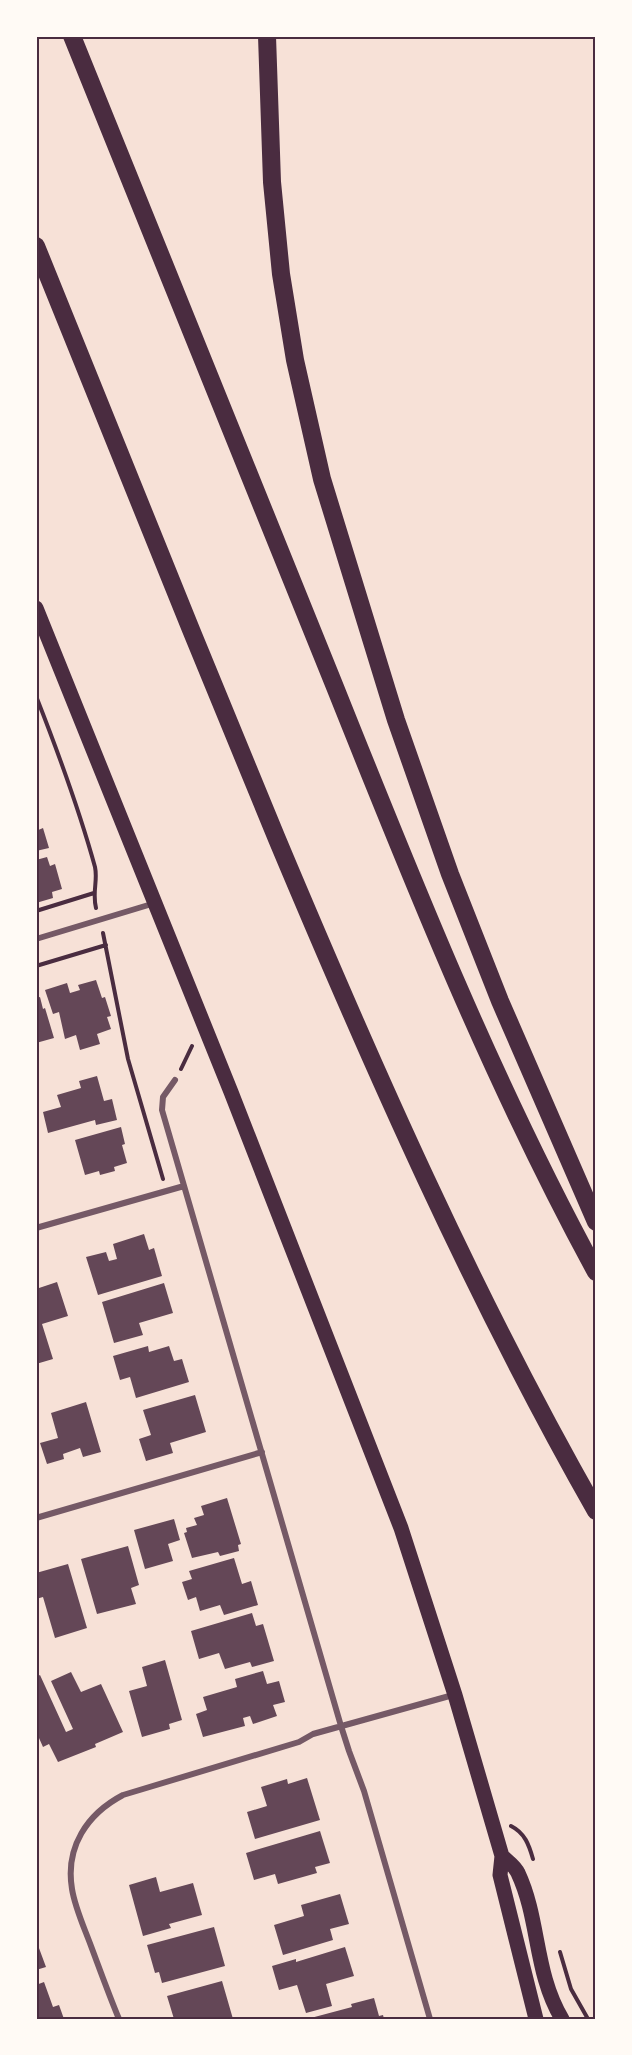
<svg xmlns="http://www.w3.org/2000/svg" width="632" height="2055" font-family="Commissioner,sans-serif">
<style>
.building{fill:#644757}
.lines{fill:none;stroke-linecap:round;stroke-linejoin:round}
.path{stroke:#4a2c40;stroke-width:4}
.minor{stroke:#755966;stroke-width:6}
.primary{stroke:#4a2c40;stroke-width:15}
.motorway{stroke:#4a2c40;stroke-width:18}
.neatline{fill:none;stroke:#4a2c40;stroke-width:2}
</style>
<rect width="100%" height="100%" fill="#f7e1d7"/>
<path class="building" d="M 43,828 L 49,848 L 36,851 L 36,831 Z
M 47,857 L 50,866 L 55,864 L 62,889 L 52,892 L 53,898 L 36,903 L 36,860 Z
M 96,980 L 102,998 L 105,997 L 111,1016 L 107,1017 L 111,1029 L 97,1034 L 100,1044 L 80,1050 L 76,1035 L 65,1039 L 59,1012 L 53,1014 L 45,990 L 67,983 L 70,993 L 80,990 L 78,985 Z
M 40,997 L 43,1009 L 45,1008 L 54,1038 L 36,1043 L 36,998 Z
M 97,1076 L 104,1101 L 112,1099 L 117,1120 L 96,1125 L 95,1120 L 48,1133 L 43,1112 L 61,1107 L 57,1095 L 81,1088 L 79,1081 Z
M 121,1127 L 125,1144 L 122,1145 L 127,1163 L 114,1167 L 115,1171 L 100,1175 L 99,1171 L 85,1175 L 75,1140 Z
M 144,1234 L 149,1250 L 154,1248 L 162,1276 L 98,1295 L 86,1257 L 106,1252 L 109,1261 L 117,1259 L 113,1244 Z
M 57,1282 L 68,1316 L 42,1324 L 53,1359 L 36,1364 L 36,1289 Z
M 164,1283 L 173,1313 L 139,1323 L 143,1335 L 114,1343 L 102,1302 Z
M 148,1346 L 149,1352 L 169,1346 L 174,1361 L 182,1359 L 189,1382 L 136,1398 L 130,1377 L 120,1380 L 113,1356 Z
M 195,1395 L 206,1432 L 170,1443 L 173,1453 L 146,1461 L 139,1439 L 151,1435 L 143,1410 Z
M 86,1402 L 101,1452 L 83,1457 L 80,1448 L 63,1454 L 64,1459 L 47,1464 L 40,1443 L 58,1438 L 51,1413 Z
M 227,1498 L 241,1544 L 238,1545 L 239,1551 L 220,1556 L 218,1552 L 192,1558 L 184,1533 L 187,1532 L 186,1528 L 197,1525 L 194,1518 L 204,1515 L 201,1506 Z
M 174,1519 L 180,1540 L 168,1544 L 173,1561 L 145,1569 L 134,1530 Z
M 128,1546 L 139,1585 L 131,1588 L 136,1604 L 97,1614 L 81,1559 Z
M 234,1558 L 242,1584 L 251,1581 L 258,1605 L 224,1615 L 220,1605 L 200,1611 L 196,1597 L 188,1600 L 182,1582 L 192,1579 L 189,1571 Z
M 68,1564 L 87,1628 L 55,1638 L 43,1597 L 36,1599 L 36,1573 Z
M 252,1613 L 256,1626 L 263,1624 L 274,1661 L 252,1667 L 250,1662 L 225,1669 L 219,1653 L 199,1659 L 191,1631 Z
M 165,1660 L 182,1720 L 169,1724 L 170,1729 L 142,1737 L 129,1691 L 147,1686 L 142,1667 Z
M 263,1671 L 267,1684 L 279,1681 L 285,1702 L 273,1705 L 277,1716 L 253,1724 L 250,1716 L 243,1718 L 245,1726 L 203,1737 L 196,1714 L 207,1710 L 203,1697 L 237,1687 L 235,1679 Z
M 71,1672 L 81,1692 L 101,1684 L 123,1732 L 95,1744 L 96,1747 L 58,1762 L 49,1744 L 43,1747 L 39,1738 L 36,1739 L 36,1677 L 40,1675 L 66,1732 L 73,1729 L 51,1681 Z
M 307,1778 L 320,1820 L 255,1839 L 247,1812 L 267,1806 L 261,1787 L 287,1779 L 288,1784 Z
M 320,1831 L 330,1863 L 315,1867 L 317,1873 L 278,1884 L 275,1874 L 254,1880 L 246,1853 Z
M 156,1877 L 160,1892 L 193,1883 L 202,1915 L 169,1924 L 171,1928 L 143,1936 L 129,1885 Z
M 340,1894 L 349,1924 L 330,1929 L 333,1940 L 283,1955 L 274,1925 L 304,1916 L 301,1905 Z
M 214,1927 L 225,1966 L 162,1983 L 159,1972 L 155,1973 L 147,1945 Z
M 36,1940 L 46,1967 L 36,1970 Z
M 345,1947 L 354,1976 L 326,1984 L 332,2006 L 306,2013 L 297,1985 L 279,1990 L 272,1966 L 296,1959 L 296,1962 Z
M 222,1981 L 233,2019 L 174,2019 L 167,1996 Z
M 44,1982 L 53,2007 L 59,2005 L 64,2019 L 36,2019 L 36,1985 Z
M 374,1998 L 379,2016 L 383,2015 L 384,2019 L 307,2019 L 352,2007 L 351,2004 Z"/>
<g class="lines">
<path class="path" d="M 36,696 C 58,752 79,809 95,867 C 98,881 92,892 96,908
M 36,911 L 94,893
M 103,933 L 128,1059 L 163,1179
M 36,966 L 106,945
M 181,1069 L 192,1046
M 511,1826 C 525,1833 529,1845 533,1859
M 560,1952 L 571,1989 L 588,2019"/>
<path class="minor" d="M 36,939 L 155,903
M 175,1080 L 163,1097 L 162,1110 L 341,1726 L 349,1751 L 364,1791 L 430,2019
M 36,1228 L 184,1186
M 36,1518 L 262,1452
M 119,2019 C 109,1995 100,1970 91,1946 C 84,1927 75,1908 72,1889 C 65,1847 87,1814 123,1795 L 299,1742 L 313,1734 L 453,1695"/>
<path class="primary" d="M 36,608 L 231,1092 L 401,1528 L 455,1695 L 502,1856 L 500,1875 L 536,2019
M 502,1856 C 507,1861 515,1866 518,1873 C 540,1920 534,1972 562,2019"/>
<path class="motorway" d="M 72,36 C 160,253 247,470 335,687 C 414,885 494,1085 596,1272
M 267,36 L 272,182 L 281,274 L 295,360 L 322,479 L 396,720 L 450,874 L 500,1001 L 596,1222
M 36,246 C 116,444 195,642 277,839 C 373,1068 473,1295 596,1511"/>
</g>
<rect width="632" height="2055" fill="none" stroke="#fffaf5" stroke-width="75"/>
<rect x="38" y="38" width="556" height="1980" class="neatline"/>
</svg>
